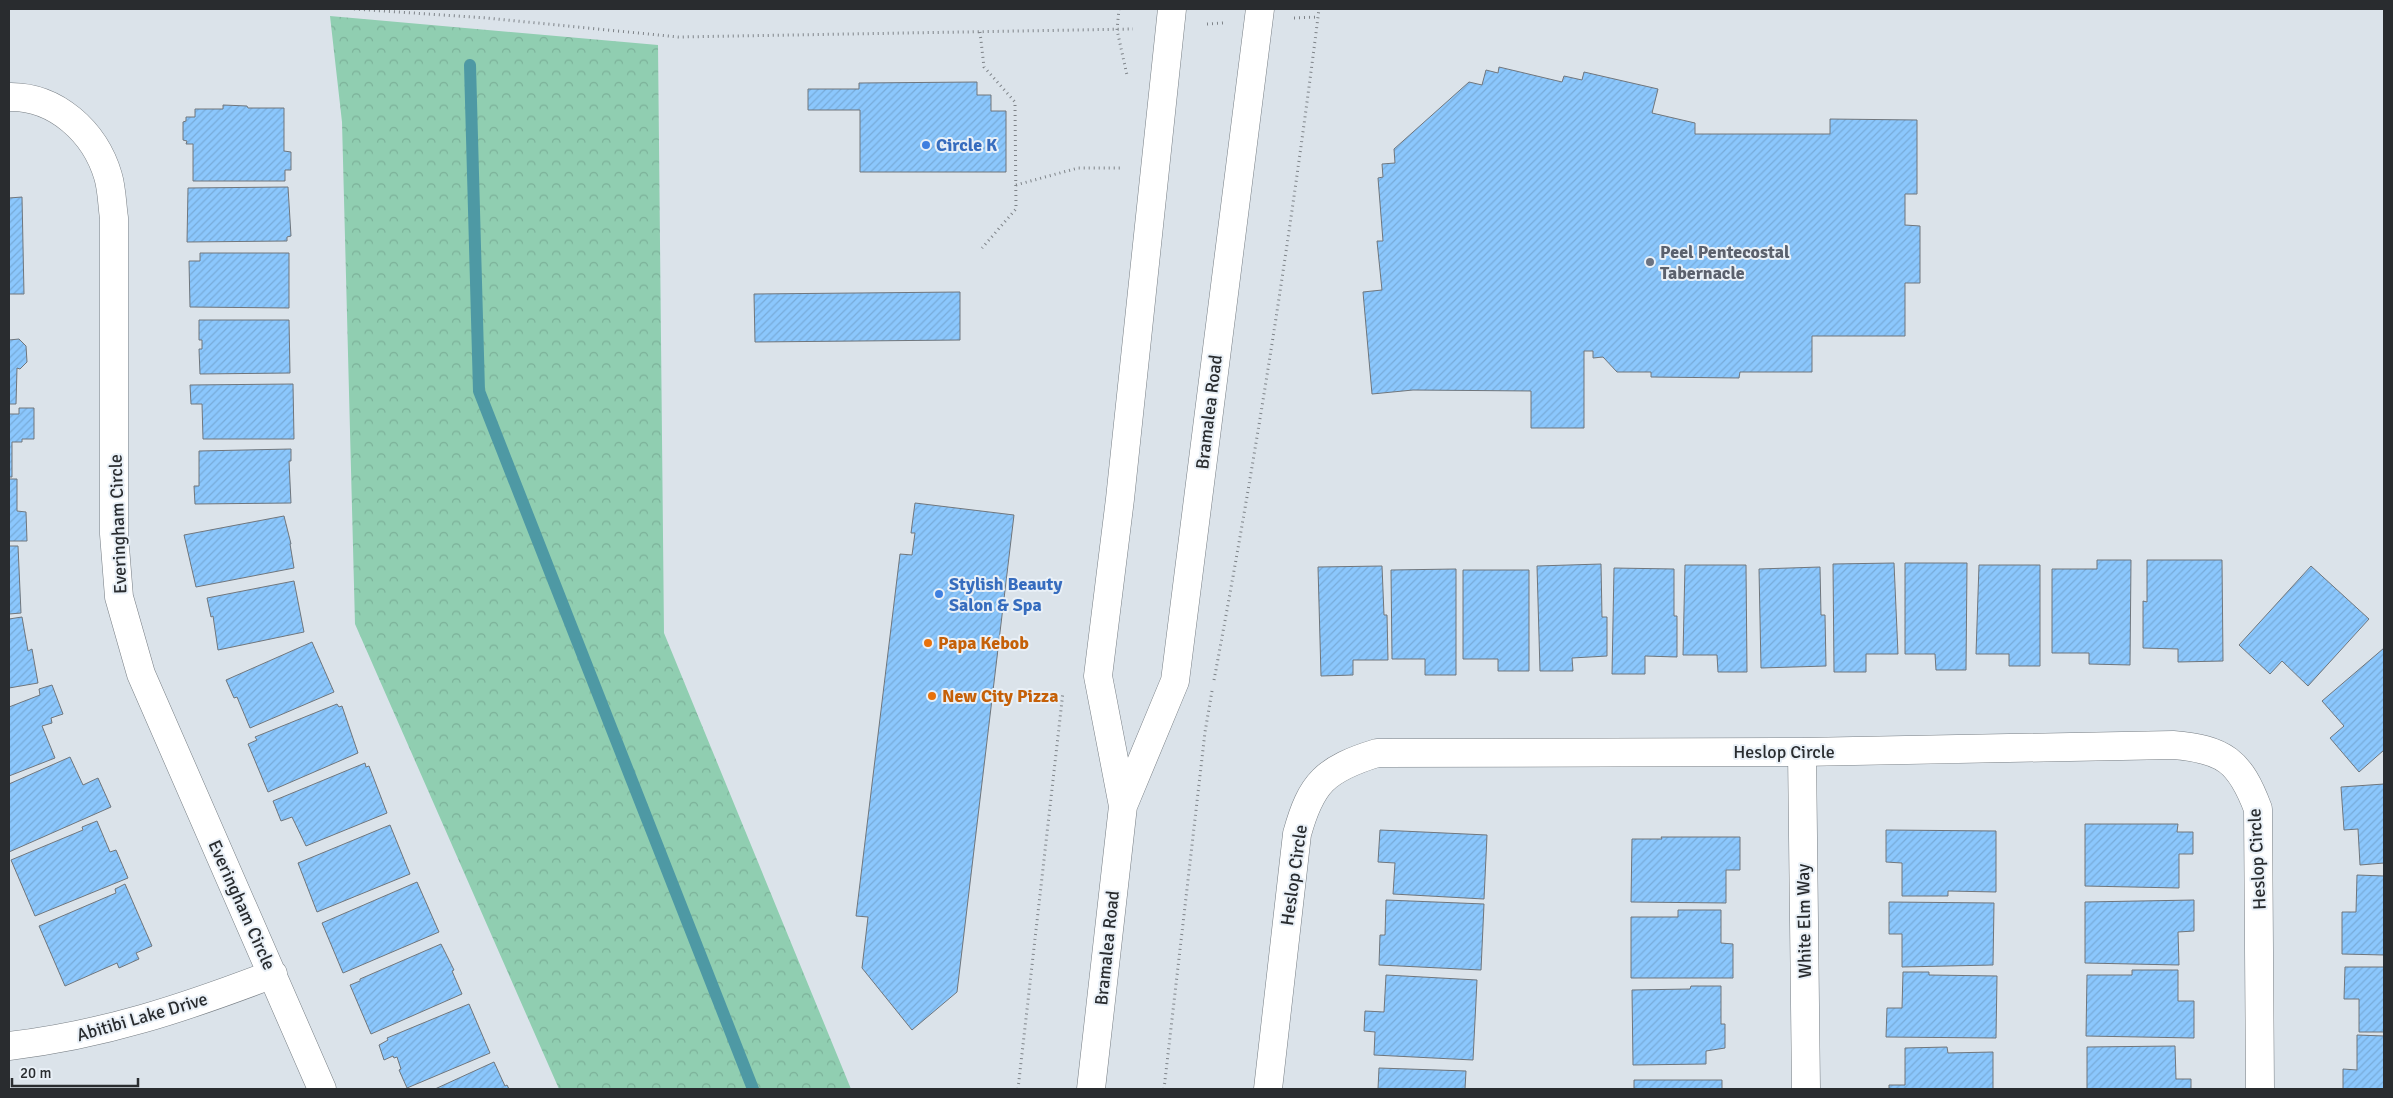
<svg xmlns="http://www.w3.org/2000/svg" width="2393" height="1098" font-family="Signika,sans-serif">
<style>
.park{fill:url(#park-crowns)}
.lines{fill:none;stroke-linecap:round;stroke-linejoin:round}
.stream{stroke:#4e99a4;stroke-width:12}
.building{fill:url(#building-hatch);stroke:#70767c}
.minor-casing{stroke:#777e84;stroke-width:29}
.secondary-casing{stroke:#777e84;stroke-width:29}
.path{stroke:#7e8388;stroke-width:3;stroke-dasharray:1 4;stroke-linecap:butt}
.minor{stroke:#fff;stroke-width:28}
.secondary{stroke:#fff;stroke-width:28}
.shop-dot{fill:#3f7fe0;stroke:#e9f0f7;stroke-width:2}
.worship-dot{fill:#6b7280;stroke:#e9f0f7;stroke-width:2}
.food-dot{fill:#e8710a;stroke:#e9f0f7;stroke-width:2}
.labels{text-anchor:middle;stroke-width:4;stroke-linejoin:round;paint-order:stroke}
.shop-label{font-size:18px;font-weight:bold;fill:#366cbe;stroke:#e9f0f7;text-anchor:start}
.worship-label{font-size:18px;font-weight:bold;fill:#5b616d;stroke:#e9f0f7;text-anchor:start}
.street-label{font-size:18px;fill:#292c2f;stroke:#e9f0f7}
.food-label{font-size:18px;font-weight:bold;fill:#c56008;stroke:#e9f0f7;text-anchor:start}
</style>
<defs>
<pattern id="park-crowns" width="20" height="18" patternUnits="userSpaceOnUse" patternTransform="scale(1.25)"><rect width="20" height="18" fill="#90ceb1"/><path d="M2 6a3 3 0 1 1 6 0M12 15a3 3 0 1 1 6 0" fill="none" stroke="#7cb199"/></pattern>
<pattern id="building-hatch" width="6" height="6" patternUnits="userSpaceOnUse" patternTransform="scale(1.25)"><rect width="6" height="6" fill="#8bc7fd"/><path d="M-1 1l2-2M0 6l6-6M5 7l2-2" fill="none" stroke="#78abd9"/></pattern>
</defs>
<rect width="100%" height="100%" fill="#dbe3ea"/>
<path class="park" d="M 330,16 L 658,45 L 664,633 L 851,1089 L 559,1089 L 355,624 L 342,122 Z"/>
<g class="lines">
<path class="stream" d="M 470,65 L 479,391 L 753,1089"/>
</g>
<path class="building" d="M 1499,67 L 1562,82 L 1564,76 L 1582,80 L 1584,72 L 1658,89 L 1652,113 L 1695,123 L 1695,134 L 1830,134 L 1830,119 L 1917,120 L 1917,194 L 1905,194 L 1905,225 L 1920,226 L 1920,283 L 1905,283 L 1905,336 L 1812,336 L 1812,372 L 1740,372 L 1739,378 L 1651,377 L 1651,372 L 1617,372 L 1603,357 L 1593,358 L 1593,351 L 1584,351 L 1584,428 L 1531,428 L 1531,391 L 1413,390 L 1372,394 L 1363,292 L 1382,290 L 1377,241 L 1383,241 L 1378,178 L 1383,177 L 1382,164 L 1395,163 L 1394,149 L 1469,82 L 1482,85 L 1486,70 L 1498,73 Z
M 977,82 L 977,95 L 991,95 L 991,111 L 1006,111 L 1006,172 L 860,172 L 860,110 L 808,110 L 808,89 L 859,89 L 859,83 Z
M 223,105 L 247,106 L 248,108 L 284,108 L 284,151 L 291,152 L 291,170 L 285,170 L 285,181 L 193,181 L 193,144 L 186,144 L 187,141 L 183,140 L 183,122 L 186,121 L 186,117 L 195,117 L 195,109 L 223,109 Z
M 288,187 L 291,236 L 287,237 L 287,241 L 187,242 L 188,188 Z
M 22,197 L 24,294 L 9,294 L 9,198 Z
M 200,253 L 289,253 L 289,308 L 190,307 L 189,261 L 200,261 Z
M 960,292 L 960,340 L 755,342 L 754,294 Z
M 199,320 L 289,320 L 290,373 L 200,374 L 199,349 L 202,349 L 202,340 L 199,340 Z
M 19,339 L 26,346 L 27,362 L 20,369 L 17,368 L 16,404 L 9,404 L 9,340 Z
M 293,384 L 294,439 L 203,439 L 202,404 L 191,404 L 190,385 Z
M 19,408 L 34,408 L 34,439 L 22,439 L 22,442 L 12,442 L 12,477 L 9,477 L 9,414 L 19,414 Z
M 291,449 L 291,461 L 289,461 L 291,503 L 195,504 L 194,486 L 199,486 L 199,451 Z
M 9,479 L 17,479 L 17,511 L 26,512 L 27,541 L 9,541 Z
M 915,503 L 1014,515 L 957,992 L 912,1030 L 862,968 L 868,917 L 856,916 L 900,554 L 912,555 L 915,533 L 911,533 Z
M 284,516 L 291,544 L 290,544 L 294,568 L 196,587 L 184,535 Z
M 9,546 L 18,546 L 21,613 L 9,614 Z
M 2097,560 L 2131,560 L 2130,665 L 2089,664 L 2089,653 L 2052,653 L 2052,569 L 2097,569 Z
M 2147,560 L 2222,560 L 2223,661 L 2178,662 L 2178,649 L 2143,648 L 2143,601 L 2147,602 Z
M 1894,563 L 1898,654 L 1866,654 L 1866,672 L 1834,672 L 1833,564 Z
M 1905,563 L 1967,563 L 1966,670 L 1936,670 L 1935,654 L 1905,654 Z
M 1601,564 L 1602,617 L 1607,617 L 1607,656 L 1572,658 L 1573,671 L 1540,671 L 1537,566 Z
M 1685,565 L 1746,565 L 1747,672 L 1718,672 L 1717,655 L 1683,655 Z
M 1979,565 L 2040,565 L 2040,666 L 2009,666 L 2009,654 L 1976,654 Z
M 1382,566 L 1384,615 L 1387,615 L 1388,660 L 1353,660 L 1353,675 L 1321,676 L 1318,567 Z
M 2311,566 L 2369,619 L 2308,686 L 2282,661 L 2270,674 L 2239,645 Z
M 1820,567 L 1821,615 L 1825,615 L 1826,666 L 1761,668 L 1759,569 Z
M 1614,568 L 1674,569 L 1674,616 L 1677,616 L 1677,657 L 1645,656 L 1645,674 L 1612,674 Z
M 1456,569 L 1456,675 L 1425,675 L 1425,659 L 1392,659 L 1391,570 Z
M 1463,570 L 1529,570 L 1529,671 L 1498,671 L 1498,659 L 1463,659 Z
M 294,581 L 304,632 L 218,650 L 213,616 L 211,617 L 207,598 Z
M 22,617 L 28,651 L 32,649 L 38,683 L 9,688 L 9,619 Z
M 312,642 L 334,692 L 250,728 L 237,697 L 234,698 L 226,680 Z
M 2384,648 L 2384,750 L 2359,772 L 2330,738 L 2344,726 L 2322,701 Z
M 52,685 L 63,714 L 51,718 L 52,723 L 42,726 L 55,758 L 9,776 L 9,707 L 40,695 L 39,689 Z
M 337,704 L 339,707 L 342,706 L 358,753 L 268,792 L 248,744 L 257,740 L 255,737 Z
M 70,757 L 83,785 L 98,778 L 111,807 L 9,852 L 9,784 Z
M 365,763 L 366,767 L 369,766 L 387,813 L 306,846 L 292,817 L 281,821 L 273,801 Z
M 2384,784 L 2384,863 L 2360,865 L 2358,829 L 2344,830 L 2341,787 Z
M 97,821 L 110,852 L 116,850 L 128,878 L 35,916 L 11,860 L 83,830 L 82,827 Z
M 2085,824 L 2178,824 L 2177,832 L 2193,832 L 2193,854 L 2179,854 L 2179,888 L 2085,886 Z
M 390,825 L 410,874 L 317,912 L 298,863 Z
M 1380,830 L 1487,835 L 1484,899 L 1393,894 L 1395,863 L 1378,862 Z
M 1886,830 L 1996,831 L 1996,892 L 1948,891 L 1948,896 L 1902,896 L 1902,863 L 1886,862 Z
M 1661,837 L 1740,837 L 1740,870 L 1726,870 L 1726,903 L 1631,902 L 1632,839 L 1662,839 Z
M 2357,875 L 2384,876 L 2384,955 L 2342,954 L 2342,912 L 2356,912 Z
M 417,882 L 439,932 L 343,973 L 322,923 Z
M 125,884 L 152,946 L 136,953 L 139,959 L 119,968 L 117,963 L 65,986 L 39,926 L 116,893 L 115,889 Z
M 1386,900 L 1484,904 L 1481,970 L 1379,965 L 1380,935 L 1385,935 Z
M 2194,900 L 2194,931 L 2178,932 L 2179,965 L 2085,963 L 2085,902 Z
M 1889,902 L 1994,903 L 1993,965 L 1902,967 L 1902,934 L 1889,934 Z
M 1678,910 L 1721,910 L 1721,943 L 1733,944 L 1733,978 L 1631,978 L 1631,917 L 1678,917 Z
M 441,944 L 454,970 L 452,971 L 462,994 L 371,1034 L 350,985 L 360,981 L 360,979 Z
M 2345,967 L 2384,967 L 2384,1032 L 2359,1032 L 2359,999 L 2344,999 Z
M 2132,970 L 2178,970 L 2178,1001 L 2194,1001 L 2194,1038 L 2086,1036 L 2087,975 L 2132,975 Z
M 1903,972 L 1929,972 L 1929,975 L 1997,976 L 1996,1038 L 1886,1037 L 1887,1008 L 1902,1008 Z
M 1386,975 L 1477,980 L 1473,1060 L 1374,1055 L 1375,1032 L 1364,1031 L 1365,1011 L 1384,1012 Z
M 1691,986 L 1721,986 L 1721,1024 L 1725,1024 L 1725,1048 L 1706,1051 L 1706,1064 L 1633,1065 L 1632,990 L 1690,989 Z
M 469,1004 L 490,1053 L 407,1088 L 399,1070 L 401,1069 L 397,1057 L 394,1058 L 393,1056 L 384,1060 L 379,1045 L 388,1040 L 387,1038 Z
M 2357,1035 L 2384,1036 L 2384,1089 L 2343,1089 L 2343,1069 L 2357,1070 Z
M 2175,1046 L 2176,1079 L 2191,1079 L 2191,1089 L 2087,1089 L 2087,1047 Z
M 1947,1047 L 1948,1053 L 1993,1052 L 1993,1089 L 1889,1089 L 1889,1085 L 1905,1085 L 1905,1048 Z
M 494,1062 L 505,1086 L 507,1085 L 509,1089 L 435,1089 Z
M 1379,1068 L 1466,1071 L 1465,1089 L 1378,1089 Z
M 1634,1080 L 1722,1080 L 1722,1089 L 1634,1089 Z"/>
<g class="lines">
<g class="minor-casing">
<path id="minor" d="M 9,97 C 56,96 95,132 108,176 C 112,189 112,205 114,218 L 114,534 L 119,597 L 141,674 L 322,1089
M 1802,752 L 1806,1089
M 9,1046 C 103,1035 184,1008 273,974
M 1268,1089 L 1297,834 C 1311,783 1325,769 1377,753 L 1802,752 L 2173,745 C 2224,749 2240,761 2258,809 L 2260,1089"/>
</g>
<g class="secondary-casing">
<path id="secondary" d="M 1123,806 L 1098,676 L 1120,499 L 1172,9
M 1091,1089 L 1123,806 L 1175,681 L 1260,9"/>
</g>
<path class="path" d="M 354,9 L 487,18 L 678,37 L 1133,29
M 1119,9 L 1117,30 L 1127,75
M 1294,18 L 1318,17
M 1207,24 L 1223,23
M 980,32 L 984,67 L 1015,102 L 1016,209 L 982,248
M 1016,185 L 1078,168 L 1120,168
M 1214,680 C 1256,457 1291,234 1319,9
M 1018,1089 L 1063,692
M 1164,1089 L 1205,732 L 1212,691"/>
<use href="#minor" class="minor"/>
<use href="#secondary" class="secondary"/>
</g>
<g class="shop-dot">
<circle cx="926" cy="145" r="5"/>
<circle cx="939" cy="594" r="5"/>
</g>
<circle class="worship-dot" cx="1650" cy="262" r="5"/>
<g class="food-dot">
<circle cx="928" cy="643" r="5"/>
<circle cx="932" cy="696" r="5"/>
</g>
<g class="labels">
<g class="shop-label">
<text x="936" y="151">Circle K</text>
<text x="949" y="590">Stylish Beauty<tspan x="949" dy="21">Salon &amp; Spa</tspan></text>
</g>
<g class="worship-label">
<text x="1660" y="258">Peel Pentecostal<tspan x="1660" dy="21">Tabernacle</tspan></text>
</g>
<g class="street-label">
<text transform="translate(1209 412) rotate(-83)" y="6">Bramalea Road</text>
<text transform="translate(118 524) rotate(-92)" y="6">Everingham Circle</text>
<text x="1784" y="758">Heslop Circle</text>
<text transform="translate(2257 859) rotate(-93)" y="6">Heslop Circle</text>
<text transform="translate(1294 875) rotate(-82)" y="6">Heslop Circle</text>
<text transform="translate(242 905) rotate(66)" y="6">Everingham Circle</text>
<text transform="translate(1804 921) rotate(-91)" y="6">White Elm Way</text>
<text transform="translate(1107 948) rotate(-84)" y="6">Bramalea Road</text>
<text transform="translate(142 1017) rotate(-16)" y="6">Abitibi Lake Drive</text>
</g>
<g class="food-label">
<text x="938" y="649">Papa Kebob</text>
<text x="942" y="702">New City Pizza</text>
</g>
</g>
<rect width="2393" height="1098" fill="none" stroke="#292c2f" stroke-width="20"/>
<path d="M12 1078v8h126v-8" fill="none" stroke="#292c2f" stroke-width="2.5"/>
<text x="20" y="1078" font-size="15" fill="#292c2f" stroke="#e9f0f7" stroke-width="4" paint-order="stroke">20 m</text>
</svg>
